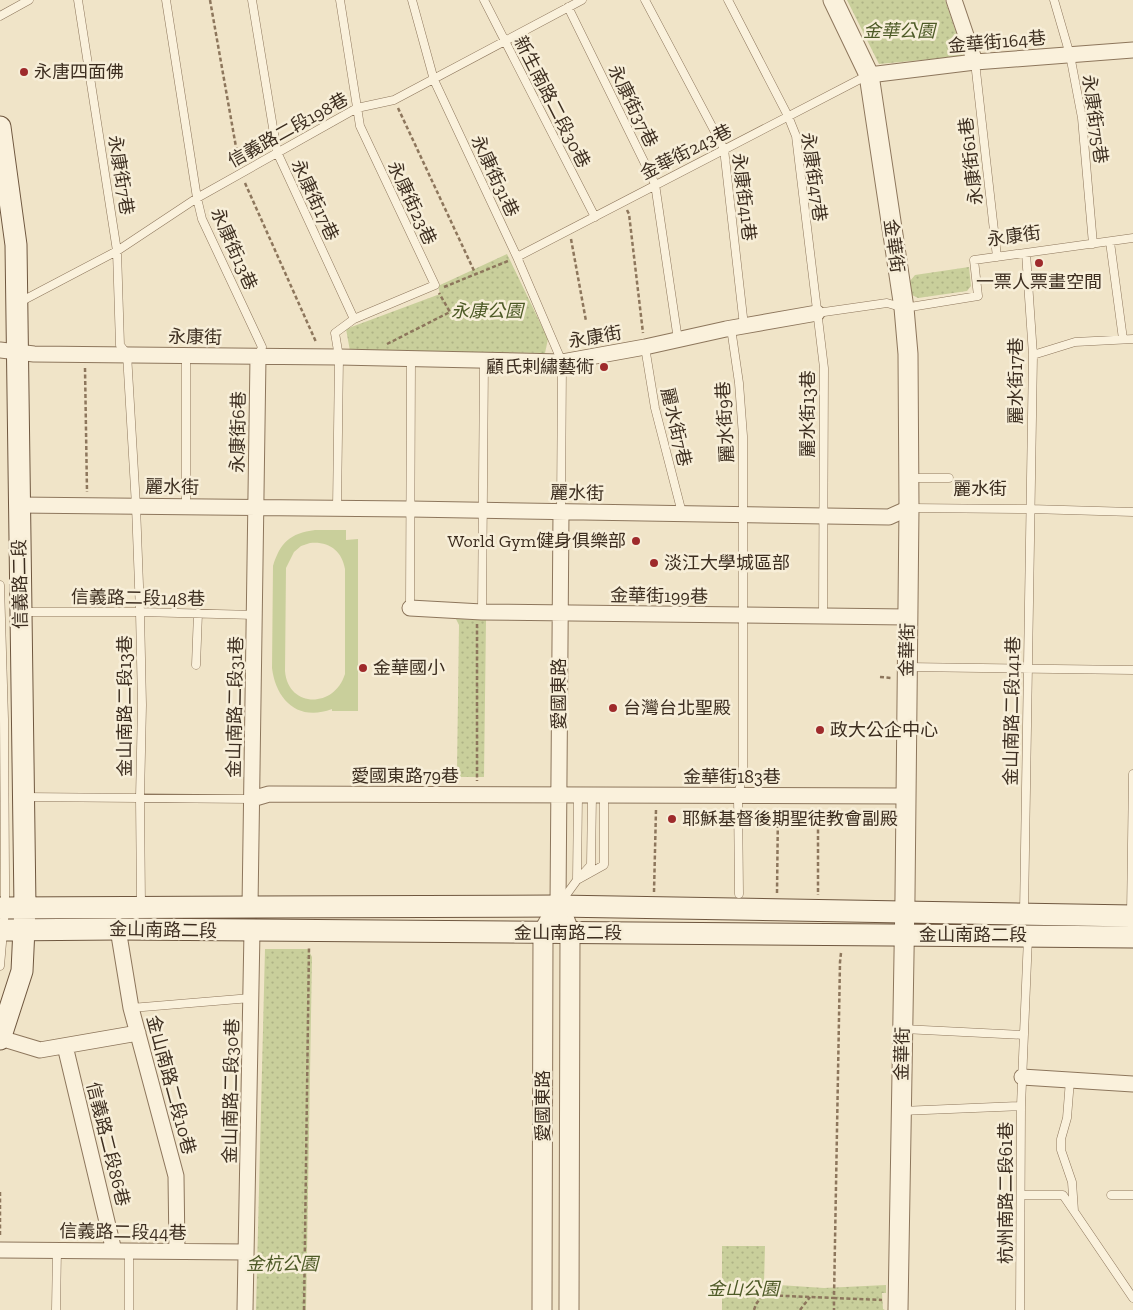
<svg xmlns="http://www.w3.org/2000/svg" width="1133" height="1310" font-family="'Zilla Slab','Noto Sans TC',serif">
<style>
.grass{fill:url(#grass-dots)}
.pitch{fill:#c9cf9b;fill-rule:evenodd}
.lines{fill:none;stroke-linecap:round;stroke-linejoin:round}
.service-casing{stroke:#8d765c;stroke-width:9}
.minor-casing{stroke:#8d765c;stroke-width:17}
.tertiary-casing{stroke:#8d765c;stroke-width:21}
.secondary-casing{stroke:#6f573f;stroke-width:23}
.path{stroke:#8d765c;stroke-width:2.5;stroke-dasharray:4 2.5;stroke-linecap:butt}
.service{stroke:#faf1dc;stroke-width:8}
.minor{stroke:#faf1dc;stroke-width:15}
.tertiary{stroke:#faf1dc;stroke-width:19}
.secondary{stroke:#faf1dc;stroke-width:21}
.poi-dot{fill:#9e2a2b;stroke:#f7eed8;stroke-width:2}
.labels{text-anchor:middle;stroke-width:5;stroke-linejoin:round;paint-order:stroke}
.park-label{font-size:18px;font-style:italic;fill:#4d5a26;stroke:#f7eed8}
.street-label{font-size:18px;fill:#3d2e20;stroke:#f7eed8}
.poi-label{font-size:18px;fill:#3d2e20;stroke:#f7eed8;text-anchor:start}
</style>
<defs>
<pattern id="grass-dots" width="8" height="8" patternUnits="userSpaceOnUse" patternTransform="scale(1.25)"><rect width="8" height="8" fill="#c9cf9b"/><path d="M2 2h.1M6 6h.1" fill="none" stroke="#aeb285" stroke-width="1.8" stroke-linecap="round"/></pattern>
</defs>
<rect width="100%" height="100%" fill="#f0e4c8"/>
<path class="grass" d="M 847,0 L 945,0 L 964,56 L 879,64 Z
M 507,254 L 548,339 L 545,353 L 350,351 L 346,329 L 440,294 L 438,286 Z
M 969,267 L 971,286 L 967,291 L 918,298 L 912,295 L 910,281 L 915,275 Z
M 456,619 L 486,620 L 484,777 L 448,777 L 457,771 L 459,625 Z
M 265,949 L 308,949 L 312,957 L 306,1310 L 256,1310 Z
M 722,1246 L 765,1246 L 764,1284 L 824,1288 L 886,1285 L 886,1293 L 882,1293 L 883,1309 L 885,1310 L 722,1310 Z"/>
<path class="pitch" d="M 315,530 L 346,530 L 346,540 L 358,539 L 358,711 L 332,711 L 332,709 C 298,722 276,700 272,668 L 273,566 C 280,543 290,533 315,530 ZM 310,543 C 329,541 342,551 345,569 L 345,674 C 334,709 288,708 285,671 L 286,568 L 294,552 L 301,546 Z"/>
<g class="lines">
<g class="service-casing">
<path id="service" d="M 78,0 L 117,251 L 120,345 L 127,354 L 136,506 L 140,612 L 142,705 L 140,798 L 141,905
M 166,0 L 197,198 L 202,219 L 262,347 L 258,357
M 252,0 L 277,152 L 354,319
M 412,0 L 434,80 L 517,257 L 562,362 L 561,511
M 484,0 L 595,217
M 645,0 L 724,149 L 744,326
M 728,0 L 788,116 L 796,136 L 824,368 L 823,616
M 1054,0 L 1070,55 L 1082,118 L 1093,244
M 568,7 L 655,184 L 678,340
M 0,16 L 29,0
M 975,62 L 997,257
M 1110,242 L 1123,339
M 517,257 L 868,75
M 20,302 L 117,251 L 197,198 L 357,108 L 394,100 L 582,0
M 817,313 L 887,303 L 904,308 L 978,296 L 974,260 L 1133,238
M 731,328 L 739,383 L 743,436 L 743,773 L 738,796 L 739,894
M 645,347 L 655,408 L 682,513
M 1033,355 L 1075,342 L 1133,339
M 186,356 L 186,507
M 909,478 L 949,478
M 337,508 L 339,357 L 335,333 L 354,319 L 435,285 L 360,126 L 340,0
M 910,508 L 1030,509 L 1133,512
M 0,585 L 4,719 L 5,876 L 5,908 L 0,966
M 410,608 L 411,358
M 22,612 L 140,612 L 255,615
M 482,612 L 484,360
M 196,665 L 198,613
M 907,667 L 1133,670
M 24,797 L 252,799
M 582,875 L 591,865 L 592,795
M 577,880 L 604,865 L 604,795
M 561,902 L 577,880 L 578,795
M 1024,912 L 1033,355 L 1026,253
M 1131,914 L 1133,774
M 131,1008 L 251,998
M 903,1029 L 1024,1035
M 1070,1080 L 1067,1118 L 1061,1139 L 1061,1150 L 1072,1182 L 1074,1211
M 901,1111 L 1021,1106
M 1021,1195 L 1063,1195 L 1133,1298
M 1111,1195 L 1133,1195
M 129,1251 L 129,1310
M 56,1310 L 57,1250
M 1020,1310 L 1021,1106 L 1028,937"/>
</g>
<g class="minor-casing">
<path id="minor" d="M 954,0 L 975,62
M 869,75 L 975,62 L 1133,50
M 0,350 L 34,354 L 339,357 L 562,362 L 645,347 L 726,329 L 817,313
M 18,505 L 410,509 L 889,517 L 909,508
M 410,608 L 482,612 L 907,617
M 252,799 L 269,794 L 905,796
M 558,906 L 561,511
M 250,907 L 258,357
M 118,929 L 131,1008 L 176,1176 L 177,1251
M 0,1038 L 40,1050 L 138,1033
M 65,1046 L 114,1251
M 1022,1077 L 1133,1084
M 0,1250 L 246,1252
M 245,1310 L 252,931"/>
</g>
<g class="tertiary-casing">
<path id="tertiary" d="M 833,0 L 869,75 L 904,308 L 908,354 L 909,508 L 905,896 L 898,1310
M 564,918 L 570,933 L 569,1310
M 542,1310 L 543,932 L 558,906"/>
</g>
<g class="secondary-casing">
<path id="secondary" d="M 0,127 L 16,245 L 25,907 L 22,971 L 0,1039
M 0,908 L 558,906 L 1133,916
M 0,930 L 118,929 L 1133,937"/>
</g>
<path class="path" d="M 210,0 L 239,164
M 398,108 L 476,275
M 245,183 L 316,342
M 627,210 L 629,214 L 643,333
M 571,239 L 586,321
M 444,287 L 508,261
M 387,344 L 450,312 L 439,293
M 85,368 L 87,492
M 477,624 L 477,781
M 880,677 L 891,678
M 818,810 L 818,895
M 654,892 L 656,810
M 777,893 L 778,808
M 841,953 L 840,962 L 834,1298 L 882,1300
M 0,1235 L 0,1190
M 728,1287 L 763,1295 L 834,1298 L 834,1310
M 304,1310 L 309,947
M 754,1310 L 756,1304 L 763,1295
M 800,1310 L 810,1297"/>
<use href="#service" class="service"/>
<use href="#minor" class="minor"/>
<use href="#tertiary" class="tertiary"/>
<use href="#secondary" class="secondary"/>
</g>
<g class="poi-dot">
<circle cx="24" cy="72" r="5"/>
<circle cx="1039" cy="263" r="5"/>
<circle cx="604" cy="367" r="5"/>
<circle cx="636" cy="541" r="5"/>
<circle cx="654" cy="563" r="5"/>
<circle cx="363" cy="668" r="5"/>
<circle cx="613" cy="708" r="5"/>
<circle cx="820" cy="730" r="5"/>
<circle cx="672" cy="819" r="5"/>
</g>
<g class="labels">
<g class="park-label">
<text x="899" y="37">金華公園</text>
<text x="487" y="317">永康公園</text>
<text x="282" y="1270">金杭公園</text>
<text x="743" y="1295">金山公園</text>
</g>
<g class="street-label">
<text transform="translate(997 42) rotate(-5)" y="6">金華街164巷</text>
<text transform="translate(552 102) rotate(63)" y="6">新生南路二段30巷</text>
<text transform="translate(633 106) rotate(64)" y="6">永康街37巷</text>
<text transform="translate(1095 119) rotate(82)" y="6">永康街75巷</text>
<text transform="translate(288 130) rotate(-29)" y="6">信義路二段198巷</text>
<text transform="translate(686 152) rotate(-27)" y="6">金華街243巷</text>
<text transform="translate(971 161) rotate(-97)" y="6">永康街61巷</text>
<text transform="translate(121 175) rotate(81)" y="6">永康街7巷</text>
<text transform="translate(495 176) rotate(65)" y="6">永康街31巷</text>
<text transform="translate(814 177) rotate(82)" y="6">永康街47巷</text>
<text transform="translate(744 197) rotate(83)" y="6">永康街41巷</text>
<text transform="translate(315 200) rotate(65)" y="6">永康街17巷</text>
<text transform="translate(412 203) rotate(65)" y="6">永康街23巷</text>
<text transform="translate(1014 236) rotate(-8)" y="6">永康街</text>
<text transform="translate(894 246) rotate(82)" y="6">金華街</text>
<text transform="translate(234 249) rotate(66)" y="6">永康街13巷</text>
<text transform="translate(195 337) rotate(1)" y="6">永康街</text>
<text transform="translate(595 337) rotate(-10)" y="6">永康街</text>
<text transform="translate(1016 381) rotate(-90)" y="6">麗水街17巷</text>
<text transform="translate(808 414) rotate(-90)" y="6">麗水街13巷</text>
<text transform="translate(725 422) rotate(-93)" y="6">麗水街9巷</text>
<text transform="translate(676 427) rotate(77)" y="6">麗水街7巷</text>
<text transform="translate(238 432) rotate(-89)" y="6">永康街6巷</text>
<text transform="translate(172 487) rotate(1)" y="6">麗水街</text>
<text x="980" y="495">麗水街</text>
<text transform="translate(577 493) rotate(1)" y="6">麗水街</text>
<text transform="translate(20 584) rotate(-91)" y="6">信義路二段</text>
<text transform="translate(659 596) rotate(1)" y="6">金華街199巷</text>
<text transform="translate(138 598) rotate(1)" y="6">信義路二段148巷</text>
<text transform="translate(907 650) rotate(-89)" y="6">金華街</text>
<text transform="translate(559 694) rotate(-90)" y="6">愛國東路</text>
<text transform="translate(125 706) rotate(-90)" y="6">金山南路二段13巷</text>
<text transform="translate(235 707) rotate(-89)" y="6">金山南路二段31巷</text>
<text transform="translate(1012 711) rotate(-89)" y="6">金山南路二段141巷</text>
<text x="405" y="782">愛國東路79巷</text>
<text x="732" y="783">金華街183巷</text>
<text transform="translate(163 930) rotate(1)" y="6">金山南路二段</text>
<text x="568" y="939">金山南路二段</text>
<text x="973" y="941">金山南路二段</text>
<text transform="translate(902 1054) rotate(-89)" y="6">金華街</text>
<text transform="translate(171 1085) rotate(75)" y="6">金山南路二段10巷</text>
<text transform="translate(231 1091) rotate(-89)" y="6">金山南路二段30巷</text>
<text transform="translate(543 1106) rotate(-90)" y="6">愛國東路</text>
<text transform="translate(108 1144) rotate(76)" y="6">信義路二段86巷</text>
<text transform="translate(1006 1193) rotate(-90)" y="6">杭州南路二段61巷</text>
<text transform="translate(123 1232) rotate(1)" y="6">信義路二段44巷</text>
</g>
<g class="poi-label">
<text x="34" y="78">永唐四面佛</text>
<text x="1039" y="288" text-anchor="middle">一票人票畫空間</text>
<text x="594" y="373" text-anchor="end">顧氏剌繡藝術</text>
<text x="626" y="547" text-anchor="end">World Gym健身俱樂部</text>
<text x="664" y="569">淡江大學城區部</text>
<text x="373" y="674">金華國小</text>
<text x="623" y="714">台灣台北聖殿</text>
<text x="830" y="736">政大公企中心</text>
<text x="682" y="825">耶穌基督後期聖徒教會副殿</text>
</g>
</g>
</svg>
